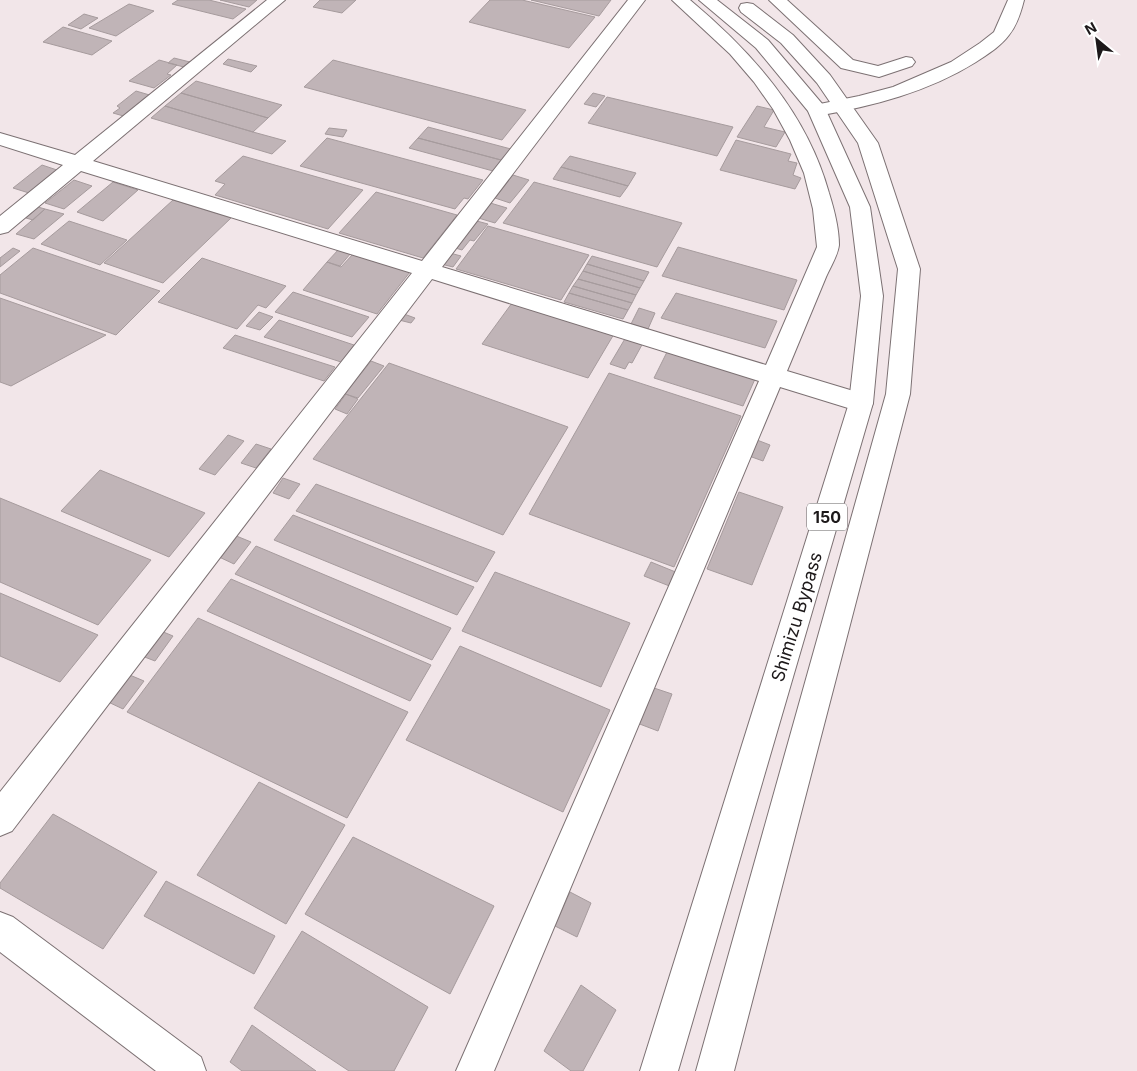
<svg xmlns="http://www.w3.org/2000/svg" width="1137" height="1071" font-family="Inter,sans-serif">
<style>
.building{fill:#c0b4b7;stroke:#a69b9d}
.lines{fill:none;stroke-linecap:round;stroke-linejoin:round}
.minor-casing{stroke:#7c7173;stroke-width:2}
.highway-casing{stroke:#7c7173;stroke-width:2}
.minor{fill:#fff;fill-rule:evenodd}
.highway{fill:#fff;fill-rule:evenodd}
.labels{text-anchor:middle;stroke-width:4;stroke-linejoin:round;paint-order:stroke}
.shield{fill:#fff;stroke:#615e5f;stroke-width:1}
.shield-label{font-size:16px;font-weight:bold;fill:#1d191a}
.street-label{font-size:18px;fill:#1d191a;stroke:#fff}
</style>
<rect width="100%" height="100%" fill="#f2e6e9"/>
<path class="building" d="M 178,0 L 209,0 L 246,9 L 233,19 L 172,4 Z
M 220,0 L 257,0 L 249,7 Z
M 320,0 L 356,0 L 342,13 L 313,7 Z
M 490,0 L 522,0 L 595,17 L 569,48 L 469,22 Z
M 531,0 L 611,0 L 599,16 Z
M 129,4 L 154,11 L 116,36 L 89,28 Z
M 84,14 L 98,18 L 81,29 L 68,25 Z
M 63,27 L 112,41 L 92,55 L 43,42 Z
M 174,58 L 194,63 L 188,68 L 168,63 Z
M 228,59 L 257,66 L 251,72 L 223,64 Z
M 159,60 L 177,65 L 167,74 L 171,75 L 154,88 L 129,81 Z
M 333,60 L 526,110 L 502,140 L 304,87 Z
M 196,81 L 282,105 L 268,118 L 181,93 Z
M 136,91 L 153,96 L 127,117 L 113,113 L 120,108 L 117,106 Z
M 181,93 L 268,118 L 253,132 L 165,106 Z
M 593,93 L 605,96 L 596,107 L 584,104 Z
M 607,97 L 733,127 L 717,156 L 588,123 Z
M 165,106 L 253,132 L 286,141 L 272,154 L 151,118 Z
M 757,106 L 774,110 L 764,127 L 785,132 L 776,147 L 737,137 Z
M 428,127 L 511,149 L 501,160 L 418,138 Z
M 329,128 L 347,130 L 343,137 L 325,134 Z
M 327,138 L 483,180 L 468,199 L 464,198 L 455,209 L 300,166 Z
M 418,138 L 501,160 L 493,171 L 409,148 Z
M 736,140 L 791,154 L 788,161 L 797,163 L 793,175 L 801,178 L 795,189 L 720,170 Z
M 243,156 L 363,190 L 328,229 L 215,195 L 225,184 L 215,181 Z
M 570,156 L 636,173 L 628,186 L 561,167 Z
M 42,165 L 57,170 L 29,193 L 13,188 Z
M 561,167 L 628,186 L 620,197 L 553,179 Z
M 513,175 L 529,180 L 510,203 L 495,198 Z
M 74,180 L 92,186 L 64,209 L 45,203 Z
M 113,182 L 138,190 L 103,221 L 77,212 Z
M 534,182 L 682,223 L 657,267 L 503,223 Z
M 376,192 L 457,215 L 423,258 L 339,233 Z
M 173,200 L 231,218 L 163,283 L 104,263 Z
M 487,202 L 507,208 L 495,223 L 475,217 Z
M 38,207 L 45,209 L 33,220 L 26,218 Z
M 45,209 L 64,214 L 34,239 L 16,234 Z
M 473,220 L 488,224 L 474,241 L 470,240 L 462,250 L 452,247 Z
M 69,221 L 127,240 L 100,265 L 41,244 Z
M 488,226 L 589,255 L 561,300 L 456,269 Z
M 678,247 L 797,280 L 784,310 L 662,276 Z
M 13,248 L 20,251 L 0,267 L 0,258 Z
M 33,248 L 160,291 L 116,335 L 0,293 L 0,275 Z
M 339,249 L 351,253 L 340,266 L 327,262 Z
M 450,253 L 461,256 L 453,267 L 441,264 Z
M 353,254 L 410,272 L 377,314 L 303,290 L 327,262 L 341,267 Z
M 592,256 L 649,272 L 644,281 L 587,264 Z
M 202,258 L 286,286 L 266,308 L 258,305 L 237,329 L 158,302 Z
M 587,264 L 644,281 L 640,288 L 583,271 Z
M 583,271 L 640,288 L 636,295 L 578,279 Z
M 578,279 L 636,295 L 632,303 L 573,286 Z
M 573,286 L 632,303 L 628,310 L 569,293 Z
M 293,292 L 369,317 L 352,337 L 275,312 Z
M 569,293 L 628,310 L 623,319 L 564,302 Z
M 676,293 L 777,321 L 765,348 L 661,318 Z
M 0,298 L 106,335 L 11,386 L 0,382 Z
M 512,303 L 614,334 L 588,378 L 482,344 Z
M 639,308 L 655,313 L 648,329 L 631,324 Z
M 259,312 L 273,317 L 260,330 L 246,326 Z
M 404,314 L 415,318 L 411,323 L 399,320 Z
M 279,320 L 354,345 L 341,362 L 264,337 Z
M 235,335 L 335,367 L 324,381 L 223,348 Z
M 626,337 L 643,343 L 632,363 L 629,362 L 625,369 L 610,364 Z
M 667,352 L 755,379 L 743,406 L 654,378 Z
M 371,361 L 384,366 L 358,398 L 345,394 Z
M 389,363 L 568,427 L 503,535 L 313,459 Z
M 609,373 L 741,416 L 674,567 L 529,514 Z
M 346,394 L 358,399 L 347,414 L 335,409 Z
M 228,435 L 244,441 L 215,475 L 199,469 Z
M 757,440 L 770,445 L 763,461 L 749,456 Z
M 256,444 L 271,449 L 256,468 L 241,463 Z
M 100,470 L 205,513 L 169,557 L 61,511 Z
M 283,478 L 300,484 L 289,499 L 273,493 Z
M 316,484 L 495,552 L 477,582 L 296,511 Z
M 739,492 L 783,507 L 752,585 L 707,569 Z
M 0,498 L 151,560 L 98,625 L 0,582 Z
M 293,515 L 474,587 L 457,615 L 274,540 Z
M 234,535 L 251,542 L 234,564 L 217,556 Z
M 256,546 L 451,628 L 432,660 L 235,574 Z
M 651,562 L 678,573 L 672,587 L 644,576 Z
M 495,572 L 630,623 L 601,687 L 462,631 Z
M 231,579 L 431,665 L 410,701 L 207,611 Z
M 0,593 L 98,635 L 60,682 L 0,656 Z
M 198,618 L 408,712 L 347,818 L 127,712 Z
M 161,631 L 173,636 L 155,661 L 142,656 Z
M 460,646 L 610,710 L 563,812 L 406,740 Z
M 125,673 L 144,681 L 123,709 L 104,700 Z
M 651,687 L 672,694 L 658,731 L 637,723 Z
M 259,782 L 345,825 L 286,924 L 197,875 Z
M 53,814 L 157,872 L 103,949 L 0,888 L 0,883 Z
M 353,837 L 494,906 L 450,994 L 305,914 Z
M 166,881 L 275,936 L 254,974 L 144,916 Z
M 570,892 L 591,903 L 577,937 L 555,926 Z
M 302,931 L 428,1007 L 394,1071 L 349,1071 L 254,1008 Z
M 581,985 L 616,1010 L 583,1071 L 571,1071 L 544,1051 Z
M 252,1025 L 316,1071 L 242,1071 L 230,1062 Z"/>
<g class="lines">
<g class="minor-casing">
<path id="minor" d="M 267,0 L 285,0 L 93,161 L 422,261 L 628,0 L 645,0 L 442,267 L 766,365 L 817,247 L 813,209 L 804,173 L 790,140 L 773,109 L 754,82 L 730,54 L 672,0 L 690,0 C 752,52 807,113 829,193 C 834,209 839,228 839,245 C 838,255 830,268 826,277 C 813,308 800,340 787,371 L 870,396 L 873,403 L 870,410 L 861,412 L 780,387 L 494,1071 L 456,1071 L 759,381 L 432,279 L 12,831 L 0,836 L 0,792 L 412,273 L 81,171 L 8,232 L 0,234 L 0,216 L 63,165 L 0,145 L 0,133 L 75,155 Z
M 769,0 L 787,0 L 853,60 L 878,66 L 906,57 L 912,58 L 915,62 L 912,66 L 879,77 L 841,68 Z
M 1008,0 L 1024,0 C 1021,12 1017,25 1009,35 C 1001,46 988,54 976,62 C 928,92 873,106 817,116 L 810,114 L 808,110 L 810,106 L 859,96 L 893,87 L 951,62 L 980,43 L 994,32 Z
M 0,912 L 13,917 L 201,1057 L 206,1071 L 156,1071 L 0,952 Z"/>
</g>
<g class="highway-casing">
<path id="highway" d="M 699,0 L 717,0 L 768,40 L 824,106 L 870,207 L 883,296 L 873,403 L 678,1071 L 640,1071 L 849,403 L 861,296 L 850,207 L 808,111 L 756,48 Z
M 747,3 L 753,4 L 793,35 L 830,75 L 878,143 L 920,269 L 910,394 L 734,1071 L 696,1071 L 886,394 L 898,269 L 858,143 L 817,83 L 781,43 L 741,12 L 739,8 L 741,4 Z"/>
</g>
<use href="#minor" class="minor"/>
<use href="#highway" class="highway"/>
</g>
<g class="labels">
<rect class="shield" x="807" y="503.5" width="40" height="27" rx="4"/>
<g class="shield-label">
<text x="827" y="523">150</text>
</g>
<g class="street-label">
<text transform="translate(797 617) rotate(-73)" y="6">Shimizu Bypass</text>
</g>
</g>
<g transform="translate(1097 40) rotate(331)" stroke="#ffffff" stroke-width="4" paint-order="stroke">
<path d="M0-4L9 19L0 12L-9 19Z" fill="#1d191a"/>
<text y="-8" font-size="14" font-weight="bold" text-anchor="middle" fill="#1d191a">N</text>
</g>
</svg>
